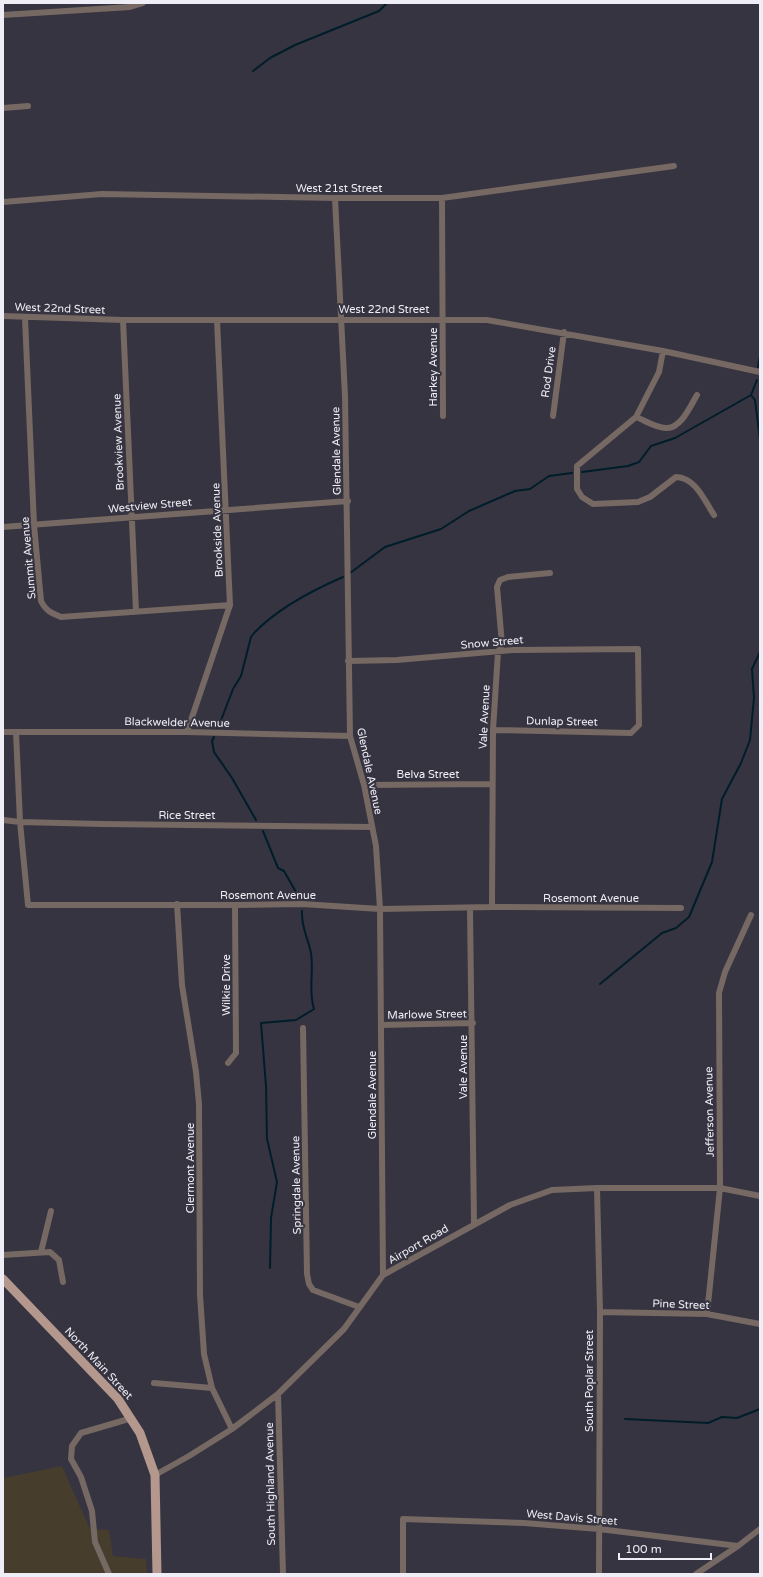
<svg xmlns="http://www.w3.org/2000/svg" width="763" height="1577" font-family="'Varela Round',sans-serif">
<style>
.industrial{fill:#463d2c}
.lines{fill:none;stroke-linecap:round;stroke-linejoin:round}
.stream{stroke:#001d2a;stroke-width:2}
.street{stroke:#766862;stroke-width:6}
.primary{stroke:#b4988d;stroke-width:9}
.labels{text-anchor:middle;stroke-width:4;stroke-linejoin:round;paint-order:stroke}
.street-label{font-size:11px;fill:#efeef6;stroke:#363440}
</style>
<rect width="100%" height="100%" fill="#363440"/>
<path class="industrial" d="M 62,1466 L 90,1529 L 109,1530 L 113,1556 L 146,1559 L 147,1574 L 3,1574 L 3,1478 Z"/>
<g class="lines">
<path class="stream" d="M 253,71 L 270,58 L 295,45 L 379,11 L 387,3
M 758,367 L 760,356
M 751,395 L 755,400 L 760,440
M 582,472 L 628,466 L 639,462 L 651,446 L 675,438 L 751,395 L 757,380
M 350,573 L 385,547 L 441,529 L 469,511 L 515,491 L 530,489 L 549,476 L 572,473
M 218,728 L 233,689 L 241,676 L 251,637 L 254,633 C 277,609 313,590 343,577
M 214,737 L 212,741 L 214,752 L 232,778 L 256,820
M 263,831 L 278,868 L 284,871 L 300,899
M 600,984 L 662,933 L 676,928 L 689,917 L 712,862 L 722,799 L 741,763 L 750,740 L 754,698 L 752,669 L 760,652
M 270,1268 L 271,1218 L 277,1182 L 267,1139 L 266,1086 L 261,1023 L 296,1020 L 314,1009 C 308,991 314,972 311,953 C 308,938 301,927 302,911
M 625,1419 L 708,1423 L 722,1417 L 737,1418 L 760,1409"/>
<path class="street" d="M 3,15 L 130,7 L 143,3
M 3,108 L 28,106
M 335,198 L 345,396 L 350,736 L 364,785 L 376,846 L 380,909 L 383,1275
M 442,198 L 443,416
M 3,202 L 102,194 L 335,198 L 442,198 L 674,166
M 3,316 L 123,320 L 487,320 L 663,351 L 760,372
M 25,318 L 34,525 L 41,601 C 46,611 51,613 61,617 L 230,605
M 123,320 L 136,611
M 663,351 L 659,372 L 636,417 L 577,466 L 577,489 L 582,497 L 593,504 L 638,502 L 650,497 L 676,477 C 696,478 704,500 714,515
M 553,416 L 564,332
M 636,417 C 644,420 656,428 666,428 C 681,429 691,405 697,395
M 3,527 L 348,501
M 348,661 L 397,660 L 513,650 L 638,649 L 639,725 L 631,733 L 493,730
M 3,732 L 187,732 L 350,736
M 16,732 L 20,822 L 28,905 L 235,905 L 302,904 L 380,909 L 492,907 L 681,908
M 187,732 L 230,605 L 217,320
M 364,785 L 492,784
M 3,820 L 20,822 L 102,824 L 372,827
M 177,904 L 182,985 L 196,1072 L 199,1104 L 200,1295 L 204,1354 L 212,1388 L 232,1429
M 492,907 L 493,730 L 498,652 L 502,644 L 497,587 L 500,580 L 508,577 L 550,573
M 470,909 L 474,1224
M 381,1025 L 473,1023
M 303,1028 L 307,1274 L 309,1284 L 313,1290 L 359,1307
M 228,1063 L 236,1053 L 235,905
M 597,1188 L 600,1312 L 599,1574
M 41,1252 L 51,1211
M 3,1255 L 50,1252 L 59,1260 L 63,1282
M 600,1312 L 707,1314 L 760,1324
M 707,1314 L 720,1188 L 719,993 L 725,972 L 751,915
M 154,1383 L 212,1388
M 278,1394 L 283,1574
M 155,1475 L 189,1456 L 232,1429 L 278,1394 L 344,1329 L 383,1275 L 510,1205 L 552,1190 L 597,1188 L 720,1188 L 760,1196
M 109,1574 L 95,1542 L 92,1511 L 81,1477 L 71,1459 L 72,1446 L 81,1433 L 132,1418
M 403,1574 L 403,1519 L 524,1523 L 599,1529 L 738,1546
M 696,1574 L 738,1546 L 760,1529"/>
<path class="primary" d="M 3,1279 L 118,1399 L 140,1433 L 155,1475 L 157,1574"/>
</g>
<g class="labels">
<g class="street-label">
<text x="339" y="192">West 21st Street</text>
<text transform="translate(60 308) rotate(2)" y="4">West 22nd Street</text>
<text x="384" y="313">West 22nd Street</text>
<text transform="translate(433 367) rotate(-90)" y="4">Harkey Avenue</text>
<text transform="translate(548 372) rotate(-82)" y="4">Rod Drive</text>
<text transform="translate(118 442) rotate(-92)" y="4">Brookview Avenue</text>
<text transform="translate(336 451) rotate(-91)" y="4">Glendale Avenue</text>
<text transform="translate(150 505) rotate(-5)" y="4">Westview Street</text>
<text transform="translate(217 530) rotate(-92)" y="4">Brookside Avenue</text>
<text transform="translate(28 558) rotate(-95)" y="4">Summit Avenue</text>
<text transform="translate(492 642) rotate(-5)" y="4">Snow Street</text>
<text transform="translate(484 717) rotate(-87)" y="4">Vale Avenue</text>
<text transform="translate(562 721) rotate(1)" y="4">Dunlap Street</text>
<text transform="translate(177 722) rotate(1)" y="4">Blackwelder Avenue</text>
<text transform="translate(370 771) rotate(78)" y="4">Glendale Avenue</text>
<text x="428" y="778">Belva Street</text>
<text x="187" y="819">Rice Street</text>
<text x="268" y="899">Rosemont Avenue</text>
<text x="591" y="902">Rosemont Avenue</text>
<text transform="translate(226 985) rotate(-90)" y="4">Wilkie Drive</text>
<text transform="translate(427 1014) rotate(-1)" y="4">Marlowe Street</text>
<text transform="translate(463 1067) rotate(-90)" y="4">Vale Avenue</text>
<text transform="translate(372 1095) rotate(-90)" y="4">Glendale Avenue</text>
<text transform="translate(709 1112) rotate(-91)" y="4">Jefferson Avenue</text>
<text transform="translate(190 1168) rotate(-90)" y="4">Clermont Avenue</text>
<text transform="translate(296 1185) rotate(-91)" y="4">Springdale Avenue</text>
<text transform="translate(418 1244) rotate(-30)" y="4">Airport Road</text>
<text transform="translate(681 1304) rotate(2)" y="4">Pine Street</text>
<text transform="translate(99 1363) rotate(47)" y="4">North Main Street</text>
<text transform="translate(589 1381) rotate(-90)" y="4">South Poplar Street</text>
<text transform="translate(270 1484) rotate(-91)" y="4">South Highland Avenue</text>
<text transform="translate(572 1517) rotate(5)" y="4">West Davis Street</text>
</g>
</g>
<rect width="763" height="1577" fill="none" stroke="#efeef6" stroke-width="8"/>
<path d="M619 1553v6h92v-6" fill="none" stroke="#efeef6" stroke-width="2"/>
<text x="625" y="1553" font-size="12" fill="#efeef6" stroke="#363440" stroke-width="3" paint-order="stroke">100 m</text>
</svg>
